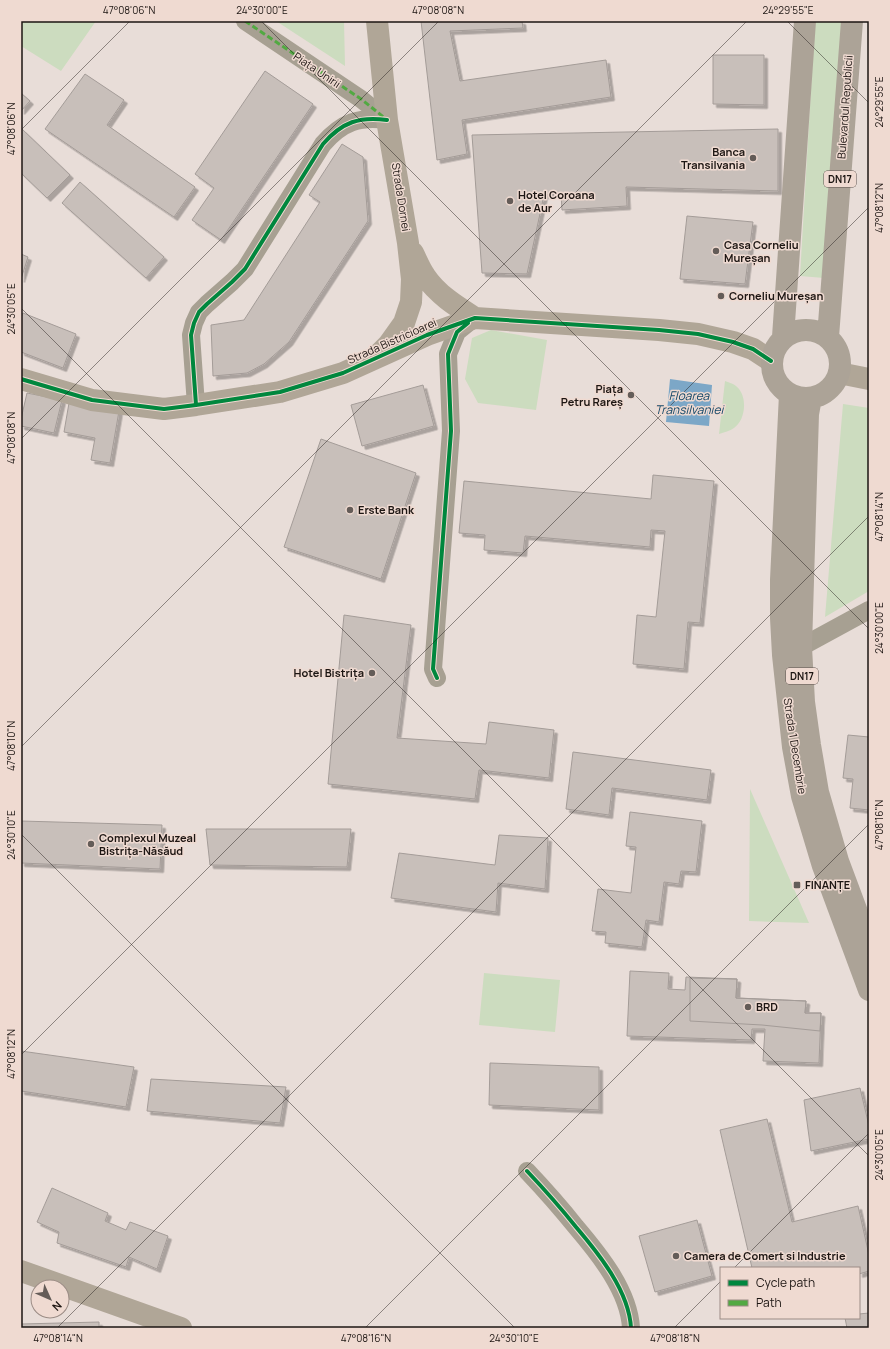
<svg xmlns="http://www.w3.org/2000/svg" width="890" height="1349" font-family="Manrope,sans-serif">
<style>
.green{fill:#ccdcbf}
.water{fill:#7ca7c7}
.building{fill:#c8bfba;stroke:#a49c98;filter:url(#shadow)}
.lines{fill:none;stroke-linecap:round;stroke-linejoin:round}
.street{stroke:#a7a092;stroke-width:18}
.secondary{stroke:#b0a697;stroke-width:22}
.primary{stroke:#aca397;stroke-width:22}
.quiet{stroke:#52a942;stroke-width:3;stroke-dasharray:6 3;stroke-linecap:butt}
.cycleway-casing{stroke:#efdad1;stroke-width:6}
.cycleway{stroke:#00873e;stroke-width:4}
.ticks{fill:none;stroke:#1d1613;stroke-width:1;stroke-opacity:0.45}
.poi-dot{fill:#645c58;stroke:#efdad1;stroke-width:1.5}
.labels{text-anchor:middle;stroke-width:3;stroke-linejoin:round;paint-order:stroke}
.shield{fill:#efdad1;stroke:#5c514c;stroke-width:1}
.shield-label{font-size:10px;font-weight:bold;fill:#1d1613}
.street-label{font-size:11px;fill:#1d1613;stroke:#efdad1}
.poi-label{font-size:11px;font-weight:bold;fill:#1d1613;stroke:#efdad1;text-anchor:start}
.water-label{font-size:12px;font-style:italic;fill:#144869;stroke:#efdad1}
.neatline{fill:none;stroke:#1d1613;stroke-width:1.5}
.ticks-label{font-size:10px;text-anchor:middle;fill:#1d1613}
</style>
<defs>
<filter id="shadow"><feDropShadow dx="3.5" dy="3.5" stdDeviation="0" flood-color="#0004"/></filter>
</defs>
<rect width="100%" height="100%" fill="#e8ddd8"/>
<path class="green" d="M 21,21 L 96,21 L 61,71 L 21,46 Z
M 276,21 L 344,21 L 345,66 Z
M 815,21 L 842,21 L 824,278 L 800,276 Z
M 491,330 L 547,340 L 536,410 L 478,403 L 465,379 L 472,338 Z
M 725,381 C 728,382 734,384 736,386 C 748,395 746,420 734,428 C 730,431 724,432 719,434 Z
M 843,404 L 869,408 L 869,591 L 825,617 Z
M 750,789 L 809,923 L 749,921 Z
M 484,973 L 560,980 L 555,1032 L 479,1025 Z"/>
<path class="water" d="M 670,379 L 712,385 L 709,426 L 666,422 Z"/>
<path class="building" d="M 421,21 L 522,21 L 523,28 L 450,31 L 460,81 L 606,60 L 611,97 L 462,120 L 467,154 L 437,160 Z
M 713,55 L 764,55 L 764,105 L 713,104 Z
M 265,71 L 313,104 L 221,240 L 192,220 L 214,188 L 195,174 Z
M 85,74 L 124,100 L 107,125 L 195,187 L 174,217 L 45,129 Z
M 21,93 L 30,101 L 21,111 Z
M 22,129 L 70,175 L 47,198 L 21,173 L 21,130 Z
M 778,129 L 778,191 L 626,187 L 627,206 L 562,210 L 561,194 L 544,195 L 527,274 L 482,273 L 472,135 Z
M 342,144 L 363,157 L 368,221 L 289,342 L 264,364 L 247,373 L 213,376 L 211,325 L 244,320 L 320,202 L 309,195 Z
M 80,182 L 164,257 L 146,278 L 62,203 Z
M 687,216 L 753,222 L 745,284 L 680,279 Z
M 21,254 L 28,257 L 21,279 Z
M 23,313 L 76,334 L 63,368 L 21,352 L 21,318 Z
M 423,385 L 434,426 L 362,446 L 351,405 Z
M 27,393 L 62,400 L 54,433 L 21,426 L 21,419 Z
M 69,403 L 119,411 L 110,463 L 91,460 L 95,438 L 64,432 Z
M 321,439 L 416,473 L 381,579 L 284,547 Z
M 653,475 L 714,481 L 700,623 L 688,622 L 684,669 L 633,664 L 637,615 L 656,617 L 665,531 L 651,530 L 650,547 L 525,536 L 523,553 L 484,550 L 485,535 L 459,533 L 464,481 L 651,499 Z
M 344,615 L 411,625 L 397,738 L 486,744 L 489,722 L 554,730 L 549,778 L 479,770 L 475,799 L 328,784 Z
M 848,735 L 869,737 L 869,810 L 850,808 L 853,779 L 843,778 Z
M 573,752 L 711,770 L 707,800 L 612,788 L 609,815 L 566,809 Z
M 630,812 L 702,821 L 696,872 L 681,871 L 679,884 L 664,882 L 659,922 L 646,920 L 642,947 L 605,943 L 606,932 L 592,931 L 598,889 L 631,893 L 636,847 L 626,846 Z
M 21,821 L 162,825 L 160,869 L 21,863 Z
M 206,829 L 351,829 L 347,867 L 210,865 Z
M 499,835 L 548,838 L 545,889 L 498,883 L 496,912 L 391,898 L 399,853 L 495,865 Z
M 630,971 L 669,973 L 668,989 L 685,990 L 686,977 L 737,979 L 736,998 L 806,1001 L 805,1013 L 821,1013 L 819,1063 L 763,1061 L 765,1029 L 752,1029 L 751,1040 L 627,1036 Z
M 690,978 L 737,979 L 736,998 L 806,1001 L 805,1013 L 821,1013 L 820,1031 L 762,1025 L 690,1021 Z
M 21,1051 L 134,1067 L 126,1107 L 21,1091 Z
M 490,1063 L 599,1067 L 599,1110 L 489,1105 Z
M 151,1079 L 286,1087 L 280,1123 L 147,1111 Z
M 860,1088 L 869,1126 L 869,1139 L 811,1151 L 804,1100 Z
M 767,1119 L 792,1222 L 858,1206 L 869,1255 L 869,1271 L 859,1274 L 859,1268 L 752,1268 L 720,1130 Z
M 52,1188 L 108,1213 L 105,1221 L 126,1230 L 130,1222 L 168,1236 L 157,1269 L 129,1257 L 126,1267 L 57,1243 L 59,1232 L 37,1222 Z
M 697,1220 L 712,1276 L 655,1292 L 639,1236 Z
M 869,1313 L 869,1328 L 847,1328 L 845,1318 L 859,1318 L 859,1314 Z
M 99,1322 L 99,1328 L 21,1328 L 21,1324 Z"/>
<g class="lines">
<path class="street" d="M 245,21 L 361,99 L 387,120
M 196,405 L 191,335 L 194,323 L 199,312 L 207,304 L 232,282 L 245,269 L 323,144 C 342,122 360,116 387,120
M 801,647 L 869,610
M 437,678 L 433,669 L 451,431 L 448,354 L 457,332 L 473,319
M 527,1171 C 544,1189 560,1207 576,1227 C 599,1254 629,1291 631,1328"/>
<path class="secondary" d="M 377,21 L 387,120 L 408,243 L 412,279 L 411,302 L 404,323 L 389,344 L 379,354
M 413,253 C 417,261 420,269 425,276 C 437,294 456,306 475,318
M 839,373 L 869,379
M 21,379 L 92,400 L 164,409 L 196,405 L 280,392 L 343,373 L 427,335 L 475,318 L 659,330 L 698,334 L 733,342 L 753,349 L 771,361
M 21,1271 L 181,1328"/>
<path class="primary" d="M772 364a34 34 0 1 1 68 0a34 34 0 1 1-68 0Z
M 783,337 L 805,21
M 828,337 L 852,21
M 790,394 L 781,580 L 781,618 L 783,655 L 793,747 L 802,796 L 823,866 L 869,990
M 811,398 L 808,414 L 801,647 L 804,702 L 810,745 L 818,792 L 838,861 L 869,944"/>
<path class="quiet" d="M 245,21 L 361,99 L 386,119"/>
<g class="cycleway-casing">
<path id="cycleway" d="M 21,379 L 92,400 L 164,409 L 196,405 L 280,392 L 343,373 L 427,335 L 475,318 L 659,330 L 698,334 L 733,342 L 753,349 L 771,361
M 196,405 L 191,335 L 194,323 L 199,312 L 207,304 L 232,282 L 245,269 L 323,144 C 342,122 360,116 387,120
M 437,678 L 433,669 L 451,431 L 448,354 L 457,332 L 468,323
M 527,1171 C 544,1189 560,1207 576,1227 C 599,1254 629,1291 631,1328"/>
</g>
<use href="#cycleway" class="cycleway"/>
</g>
<path class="ticks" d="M 261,21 L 869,629M 787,21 L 869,103M 21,130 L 130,21M 21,308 L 869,1156M 21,439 L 439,21M 21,747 L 747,21M 21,834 L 515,1328M 21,1055 L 869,207M 734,1268 L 869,1133M 57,1328 L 869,516M 365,1328 L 869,824M 674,1328 L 721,1281"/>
<g class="poi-dot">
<circle cx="753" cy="158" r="4"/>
<circle cx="510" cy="201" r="4"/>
<circle cx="716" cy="251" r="4"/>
<circle cx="721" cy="296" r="4"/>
<circle cx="631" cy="395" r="4"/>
<circle cx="350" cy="510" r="4"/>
<circle cx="372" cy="673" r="4"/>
<circle cx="91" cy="844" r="4"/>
<rect x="793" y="881" width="8" height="8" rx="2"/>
<circle cx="748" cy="1007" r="4"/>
<circle cx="676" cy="1256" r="4"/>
</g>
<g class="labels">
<g class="shield">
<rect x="824" y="171" width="32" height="16" rx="3"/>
<rect x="786" y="668" width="32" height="16" rx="3"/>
</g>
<g class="shield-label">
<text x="840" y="183">DN17</text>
<text x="802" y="680">DN17</text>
</g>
<g class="street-label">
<text transform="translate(317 70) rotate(34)" y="4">Piața Unirii</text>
<text transform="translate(845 107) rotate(-86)" y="4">Bulevardul Republicii</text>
<text transform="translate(401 197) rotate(81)" y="4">Strada Dornei</text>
<text transform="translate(392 341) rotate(-24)" y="4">Strada Bistricioarei</text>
<text transform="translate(795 746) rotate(81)" y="4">Strada 1 Decembrie</text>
</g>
<g class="poi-label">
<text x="745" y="156" text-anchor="end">Banca<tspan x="745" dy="13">Transilvania</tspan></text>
<text x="518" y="199">Hotel Coroana<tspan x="518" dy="13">de Aur</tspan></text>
<text x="724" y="249">Casa Corneliu<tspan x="724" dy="13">Mureșan</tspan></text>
<text x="729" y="300">Corneliu Mureșan</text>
<text x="623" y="393" text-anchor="end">Piața<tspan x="623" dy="13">Petru Rareș</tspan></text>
<text x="358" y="514">Erste Bank</text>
<text x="364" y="677" text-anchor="end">Hotel Bistrița</text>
<text x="99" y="842">Complexul Muzeal<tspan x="99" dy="13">Bistrița-Năsăud</tspan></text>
<text x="805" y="889">FINANȚE</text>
<text x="756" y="1011">BRD</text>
<text x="684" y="1260">Camera de Comert si Industrie</text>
</g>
<g class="water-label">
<text x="689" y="400">Floarea<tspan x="689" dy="14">Transilvaniei</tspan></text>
</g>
</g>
<rect width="890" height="1349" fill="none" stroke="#efdad1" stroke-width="44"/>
<rect x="720" y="1267" width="140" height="52" fill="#efdad1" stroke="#9b8c85"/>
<rect x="728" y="1280" width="20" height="6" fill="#00873e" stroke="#9b8c85"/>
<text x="756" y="1287" font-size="12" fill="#1d1613">Cycle path</text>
<rect x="728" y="1300" width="20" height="6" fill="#52a942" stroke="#9b8c85"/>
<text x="756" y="1307" font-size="12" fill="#1d1613">Path</text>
<g transform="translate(50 1299) rotate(135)"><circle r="19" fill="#efdad1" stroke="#9b8c85"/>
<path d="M0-3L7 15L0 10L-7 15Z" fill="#645c58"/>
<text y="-6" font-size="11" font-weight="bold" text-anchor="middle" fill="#1d1613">N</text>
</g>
<rect x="22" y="22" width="846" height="1305" class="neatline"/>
<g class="ticks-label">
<text x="129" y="14">47°08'06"N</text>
<text x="262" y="14">24°30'00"E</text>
<text x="438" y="14">47°08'08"N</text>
<text x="788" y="14">24°29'55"E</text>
<text transform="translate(879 102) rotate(-90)" y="4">24°29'55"E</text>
<text transform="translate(11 129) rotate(-90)" y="4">47°08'06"N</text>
<text transform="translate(879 208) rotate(-90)" y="4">47°08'12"N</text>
<text transform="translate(11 309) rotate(-90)" y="4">24°30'05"E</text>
<text transform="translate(11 438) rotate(-90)" y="4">47°08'08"N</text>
<text transform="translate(879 517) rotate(-90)" y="4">47°08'14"N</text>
<text transform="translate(879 628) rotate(-90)" y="4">24°30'00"E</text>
<text transform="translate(11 746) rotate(-90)" y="4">47°08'10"N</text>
<text transform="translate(879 825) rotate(-90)" y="4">47°08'16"N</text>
<text transform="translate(11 835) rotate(-90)" y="4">24°30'10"E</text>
<text transform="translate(11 1054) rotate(-90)" y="4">47°08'12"N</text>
<text transform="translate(879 1155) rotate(-90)" y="4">24°30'05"E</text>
<text x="58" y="1342">47°08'14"N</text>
<text x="366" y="1342">47°08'16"N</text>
<text x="514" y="1342">24°30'10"E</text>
<text x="675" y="1342">47°08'18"N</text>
</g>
</svg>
